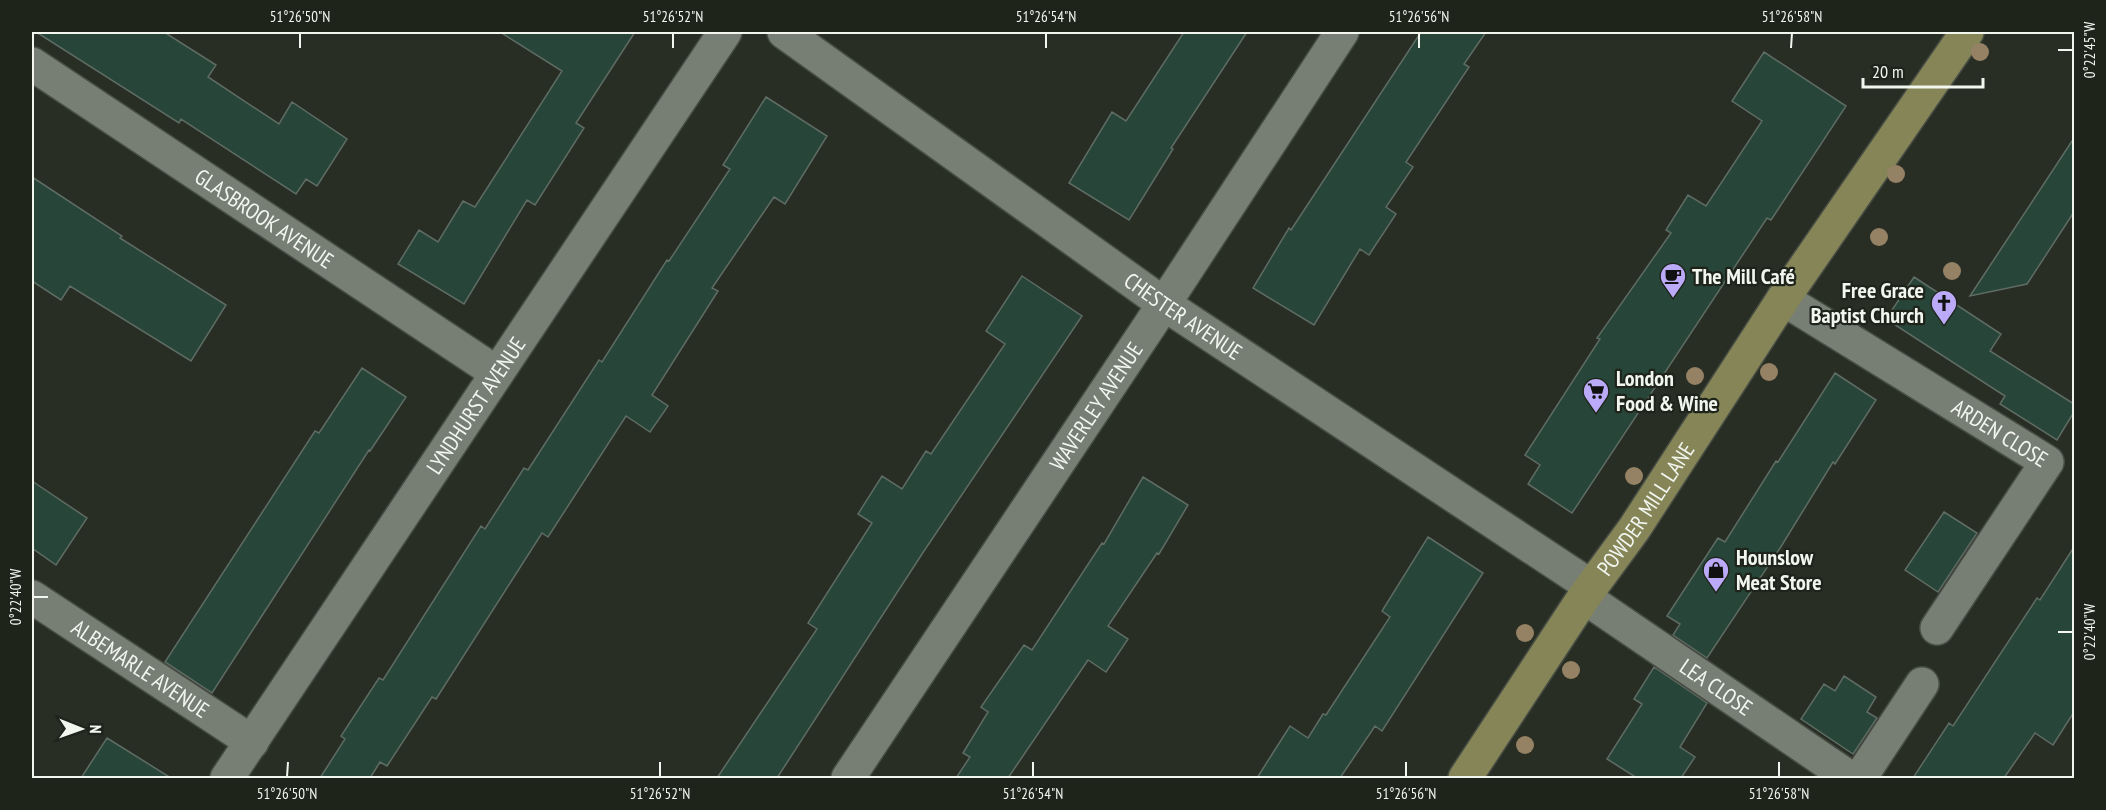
<svg xmlns="http://www.w3.org/2000/svg" width="2106" height="810" font-family="'PT Sans Narrow',sans-serif">
<style>
.building{fill:#274538;stroke:#5f6c65;stroke-width:1.5}
.lines{fill:none;stroke-linecap:round;stroke-linejoin:round}
.street-casing{stroke:#474c43;stroke-width:36}
.secondary-casing{stroke:#474c43;stroke-width:36}
.street{stroke:#777e73;stroke-width:33}
.secondary{stroke:#858558;stroke-width:33}
.tree{fill:#958265}
.ticks{fill:none;stroke:#f2f6ef;stroke-width:2}
.labels{text-anchor:middle;stroke-width:4.5;stroke-linejoin:round;paint-order:stroke}
.street-label{font-size:22px;fill:#f2f6ef;stroke:#1e241a}
.poi-label{font-size:22px;font-weight:bold;fill:#f2f6ef;stroke:#1e241a;text-anchor:start}
.neatline{fill:none;stroke:#f2f6ef;stroke-width:2}
.ticks-label{font-size:15px;text-anchor:middle;fill:#f2f6ef}
</style>
<rect width="100%" height="100%" fill="#282e24"/>
<path class="building" d="M 36,32 L 164,32 L 216,65 L 208,77 L 279,124 L 292,102 L 347,139 L 317,186 L 306,179 L 296,194 L 181,119 L 179,123 Z
M 500,32 L 635,32 L 576,123 L 584,128 L 535,205 L 527,200 L 464,304 L 398,264 L 419,230 L 438,242 L 463,201 L 475,207 L 562,71 Z
M 1184,32 L 1247,32 L 1171,148 L 1173,149 L 1129,220 L 1069,183 L 1112,112 L 1126,121 Z
M 1421,32 L 1486,32 L 1464,64 L 1469,67 L 1406,162 L 1413,167 L 1386,207 L 1396,214 L 1369,255 L 1360,249 L 1314,325 L 1253,288 L 1289,228 L 1291,230 Z
M 1764,52 L 1846,106 L 1771,220 L 1767,218 L 1572,513 L 1528,484 L 1540,465 L 1525,455 L 1600,339 L 1597,338 L 1671,233 L 1666,230 L 1688,195 L 1706,206 L 1762,121 L 1732,101 Z
M 766,97 L 827,136 L 785,204 L 774,197 L 712,288 L 718,291 L 652,395 L 668,406 L 650,432 L 626,416 L 548,537 L 542,533 L 436,699 L 432,697 L 387,766 L 380,762 L 370,778 L 320,778 L 345,739 L 341,736 L 379,678 L 383,680 L 481,526 L 485,529 L 524,468 L 528,470 L 599,360 L 602,362 L 667,260 L 669,261 L 730,169 L 723,165 Z
M 2074,138 L 2074,212 L 2027,284 L 1970,296 Z
M 32,177 L 122,236 L 120,238 L 226,305 L 191,361 L 70,286 L 61,300 L 32,281 Z
M 1022,276 L 1082,316 L 922,554 L 777,778 L 717,778 L 817,629 L 808,623 L 872,523 L 858,514 L 882,476 L 902,489 L 926,451 L 931,454 L 1005,344 L 986,331 Z
M 1914,277 L 2001,334 L 1990,351 L 2074,404 L 2074,412 L 2057,440 L 2000,404 L 2005,396 L 1886,319 Z
M 362,368 L 406,397 L 370,451 L 369,450 L 212,693 L 165,662 L 315,431 L 319,433 Z
M 1835,373 L 1876,400 L 1835,464 L 1833,462 L 1782,545 L 1707,658 L 1673,635 L 1680,624 L 1667,616 L 1718,538 L 1725,542 L 1776,461 L 1778,462 Z
M 1143,477 L 1188,505 L 1159,554 L 1157,553 L 1108,626 L 1128,639 L 1106,672 L 1088,660 L 1008,778 L 956,778 L 970,757 L 963,753 L 988,712 L 981,707 L 1024,645 L 1032,650 L 1102,543 L 1104,544 Z
M 32,481 L 87,518 L 56,565 L 32,548 Z
M 1944,512 L 1977,533 L 1938,592 L 1905,570 Z
M 1428,537 L 1483,573 L 1382,731 L 1375,726 L 1340,778 L 1257,778 L 1290,726 L 1308,738 L 1323,714 L 1326,715 L 1390,617 L 1382,611 Z
M 2074,547 L 2074,712 L 2053,745 L 2035,733 L 2004,778 L 1913,778 L 1949,723 L 1953,726 L 2037,598 L 2040,600 Z
M 1654,667 L 1707,703 L 1680,747 L 1695,757 L 1681,778 L 1637,778 L 1607,759 L 1642,704 L 1634,699 Z
M 1844,676 L 1876,697 L 1867,712 L 1877,718 L 1853,754 L 1801,719 L 1824,684 L 1835,691 Z
M 107,738 L 171,778 L 81,778 Z"/>
<g class="lines">
<g class="street-casing">
<g id="street">
<path id="s1" d="M 784,32 L 1164,304 L 1592,587"/>
<path id="s2" d="M 32,64 L 497,373"/>
<path id="s3" d="M 1783,299 L 2047,462 L 1937,628"/>
<path id="s4" d="M 32,597 L 252,742"/>
<path id="s5" d="M 1584,597 L 1850,778"/>
<path id="s6" d="M 227,778 L 725,32"/>
<path id="s7" d="M 848,778 L 1164,304 L 1342,32"/>
<path d="M 1860,778 L 1922,684"/>
</g>
</g>
<g class="secondary-casing">
<g id="secondary">
<path id="s8" d="M 1465,778 L 1584,597 L 1634,529 L 1783,299 L 1967,32"/>
</g>
</g>
<use href="#street" class="street"/>
<use href="#secondary" class="secondary"/>
</g>
<g class="tree">
<circle cx="1980" cy="52" r="9"/>
<circle cx="1896" cy="174" r="9"/>
<circle cx="1879" cy="237" r="9"/>
<circle cx="1952" cy="271" r="9"/>
<circle cx="1769" cy="372" r="9"/>
<circle cx="1695" cy="376" r="9"/>
<circle cx="1634" cy="476" r="9"/>
<circle cx="1525" cy="633" r="9"/>
<circle cx="1571" cy="670" r="9"/>
<circle cx="1525" cy="745" r="9"/>
</g>
<path class="ticks" d="M 300,48 L 300,33M 673,48 L 673,33M 1046,48 L 1046,33M 1419,48 L 1419,33M 1791,48 L 1792,33M 2058,50 L 2073,50M 33,597 L 48,597M 2058,632 L 2073,632M 287,777 L 288,762M 660,777 L 660,762M 1033,777 L 1033,762M 1406,777 L 1406,762M 1779,777 L 1779,762"/>
<defs>
<g id="cafe-pin" transform="scale(1.35)"><path d="M0 17L-7.5 6A9.5 9.5 0 1 1 7.5 6Z" fill="#baaaf7" stroke="#1e241a"/><path d="M-5.5-4.5H6V0H3Q3 3.5 0 3.5H-2.5Q-5.5 3.5-5.5 0ZM3-3.2v2h1.7v-2ZM-6 4.5H4V6H-6Z" fill="#111"/></g>
<g id="church-pin" transform="scale(1.35)"><path d="M0 17L-7.5 6A9.5 9.5 0 1 1 7.5 6Z" fill="#baaaf7" stroke="#1e241a"/><path d="M-1.2-6h2.4v3.5h3.3v2.4h-3.3V6h-2.4V-.1h-3.3v-2.4h3.3Z" fill="#111"/></g>
<g id="supermarket-pin" transform="scale(1.35)"><path d="M0 17L-7.5 6A9.5 9.5 0 1 1 7.5 6Z" fill="#baaaf7" stroke="#1e241a"/><path d="M-6-5.5h2.5l.6 2H6L4.5 2H-2.5L-4.4-4H-6ZM-1.5 3.2a1.3 1.3 0 1 0 .1 0ZM3 3.2a1.3 1.3 0 1 0 .1 0Z" fill="#111"/></g>
<g id="shop-pin" transform="scale(1.35)"><path d="M0 17L-7.5 6A9.5 9.5 0 1 1 7.5 6Z" fill="#baaaf7" stroke="#1e241a"/><path d="M-5-2.5h2.3a2.7 3.5 0 0 1 5.4 0H5L5.5 6h-11ZM-1.5-2.5h3a1.5 2.3 0 0 0-3 0Z" fill="#111"/></g>
</defs>
<g fill-rule="evenodd">
<use href="#cafe-pin" x="1673" y="276"/>
<use href="#church-pin" x="1944" y="303"/>
<use href="#supermarket-pin" x="1596" y="391"/>
<use href="#shop-pin" x="1716" y="570"/>
</g>
<g class="labels">
<g class="street-label">
<text dy="8" stroke="none"><textPath href="#s2" startOffset="279">GLASBROOK AVENUE</textPath></text>
<text dy="8" stroke="none"><textPath href="#s1" startOffset="490">CHESTER AVENUE</textPath></text>
<text dy="8" stroke="none"><textPath href="#s6" startOffset="448">LYNDHURST AVENUE</textPath></text>
<text dy="8" stroke="none"><textPath href="#s7" startOffset="447">WAVERLEY AVENUE</textPath></text>
<text dy="8" stroke="none"><textPath href="#s3" startOffset="255">ARDEN CLOSE</textPath></text>
<text dy="8" stroke="none"><textPath href="#s8" startOffset="324">POWDER MILL LANE</textPath></text>
<text dy="8" stroke="none"><textPath href="#s4" startOffset="130">ALBEMARLE AVENUE</textPath></text>
<text dy="8" stroke="none"><textPath href="#s5" startOffset="160">LEA CLOSE</textPath></text>
</g>
<g class="poi-label">
<text x="1692" y="284">The Mill Café</text>
<text x="1924" y="298" text-anchor="end">Free Grace<tspan x="1924" dy="25">Baptist Church</tspan></text>
<text x="1616" y="386">London<tspan x="1616" dy="25">Food &amp; Wine</tspan></text>
<text x="1736" y="565">Hounslow<tspan x="1736" dy="25">Meat Store</tspan></text>
</g>
</g>
<rect width="2106" height="810" fill="none" stroke="#1e241a" stroke-width="66"/>
<g transform="translate(81 729) rotate(91)" stroke="#1e241a" stroke-width="4.5" paint-order="stroke">
<path d="M0-4.5L10 22L0 15L-10 22Z" fill="#f2f6ef"/>
<text y="-9" font-size="16" font-weight="bold" text-anchor="middle" fill="#f2f6ef">N</text>
</g>
<path d="M1863 78v9h120v-9" fill="none" stroke="#f2f6ef" stroke-width="3"/>
<text x="1872" y="78" font-size="18" fill="#f2f6ef" stroke="#1e241a" stroke-width="4.5" paint-order="stroke">20 m</text>
<rect x="33" y="33" width="2040" height="744" class="neatline"/>
<g class="ticks-label">
<text x="300" y="22">51°26'50"N</text>
<text x="673" y="22">51°26'52"N</text>
<text x="1046" y="22">51°26'54"N</text>
<text x="1419" y="22">51°26'56"N</text>
<text x="1792" y="22">51°26'58"N</text>
<text transform="translate(2090 50) rotate(-90)" y="5">0°22'45"W</text>
<text transform="translate(16 597) rotate(-90)" y="5">0°22'40"W</text>
<text transform="translate(2090 632) rotate(-90)" y="5">0°22'40"W</text>
<text x="287" y="799">51°26'50"N</text>
<text x="660" y="799">51°26'52"N</text>
<text x="1033" y="799">51°26'54"N</text>
<text x="1406" y="799">51°26'56"N</text>
<text x="1779" y="799">51°26'58"N</text>
</g>
</svg>
